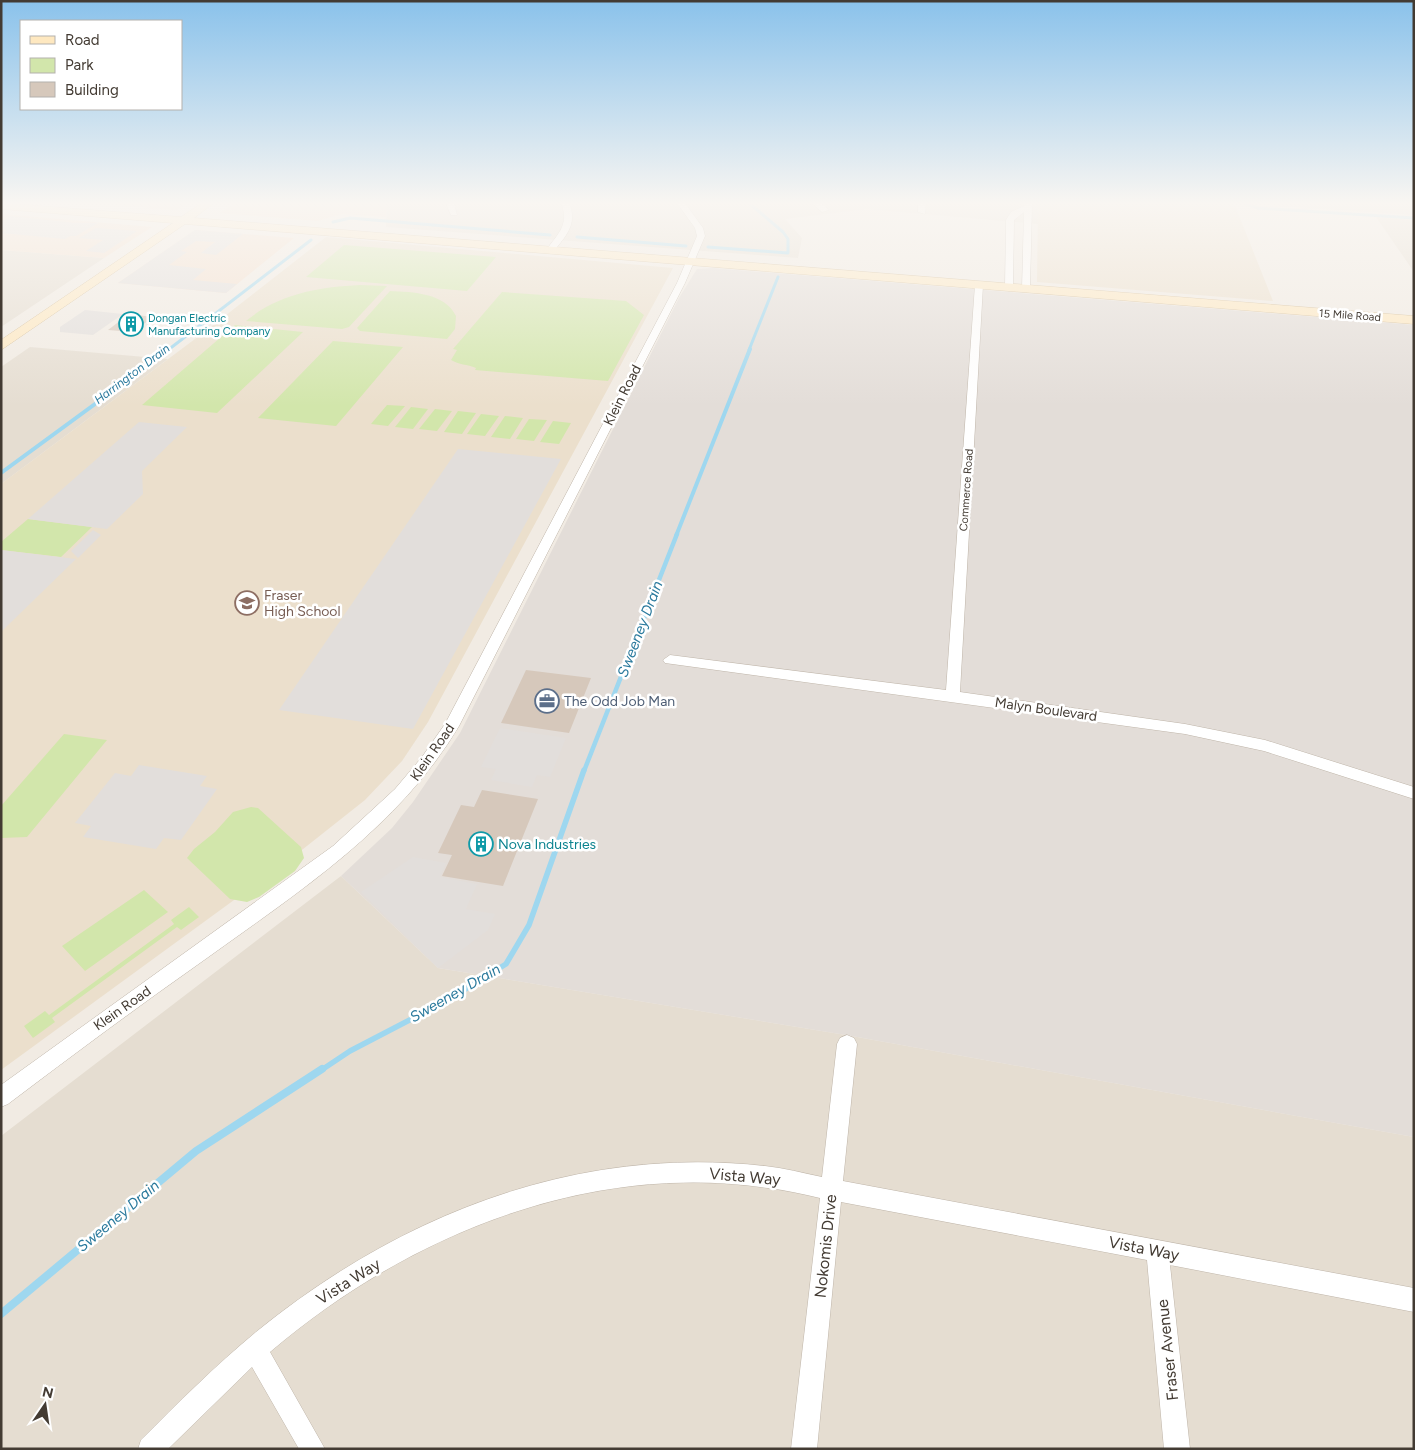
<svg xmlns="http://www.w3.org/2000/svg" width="1415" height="1450" font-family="Figtree,sans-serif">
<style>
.residential{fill:#e5ddd1}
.commercial{fill:#f4dfcd}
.industrial{fill:#e3ddd8}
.education{fill:#ebdfcc}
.green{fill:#d2e6ab}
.parking{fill:#e2dedb}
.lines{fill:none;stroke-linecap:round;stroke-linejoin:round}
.stream-far4{stroke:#9ed7ef;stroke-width:3}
.stream-far3{stroke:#9ed7ef;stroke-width:4}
.stream-far2{stroke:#9ed7ef;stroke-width:4.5}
.stream-far1{stroke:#9ed7ef;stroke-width:5.5}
.stream{stroke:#9ed7ef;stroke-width:8}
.building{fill:#d6c8bb}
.minor-casing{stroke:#bfb5a9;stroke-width:1}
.secondary-casing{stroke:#d2ba93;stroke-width:1}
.minor{fill:#fff;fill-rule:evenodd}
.secondary{fill:#fee8c0;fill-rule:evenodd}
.labels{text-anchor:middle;stroke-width:5;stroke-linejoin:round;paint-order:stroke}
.far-street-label{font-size:11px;fill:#433b33;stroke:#fff}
.far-culture-label{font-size:11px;fill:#0d838f;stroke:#fff;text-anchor:start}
.far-water-label{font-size:12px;font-style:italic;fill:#2b7a9d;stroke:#fff}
.street-label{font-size:14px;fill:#433b33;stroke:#fff}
.education-label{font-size:14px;fill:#785e54;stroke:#fff;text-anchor:start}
.service-label{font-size:14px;fill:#4e5e75;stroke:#fff;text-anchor:start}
.culture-label{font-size:14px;fill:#0d838f;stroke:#fff;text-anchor:start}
.water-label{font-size:15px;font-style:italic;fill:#2b7a9d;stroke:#fff}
.near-street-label{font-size:16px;fill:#433b33;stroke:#fff}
</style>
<rect width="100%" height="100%" fill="#f1ebe3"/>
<path class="residential" d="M 387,203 L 1038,203 L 1038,224 L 867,209 L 785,219 L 802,238 L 798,258 L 386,227 Z
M 1250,203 L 1414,203 L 1414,215 L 1250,204 Z
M 1376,217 L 1414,220 L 1414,272 Z
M 1,250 L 104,258 L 1,327 Z
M 30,347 L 168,359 L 1,484 L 1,367 Z
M 341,876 L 438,968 L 846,1035 L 1414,1137 L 1414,1449 L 1,1449 L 1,1136 Z"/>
<path class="commercial" d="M 95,203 L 188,203 L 177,210 Z
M 234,203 L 387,203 L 386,217 L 342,214 L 318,221 L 220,213 Z
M 1,214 L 152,227 L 104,258 L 1,250 Z
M 195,230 L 294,238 L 226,293 L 118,283 Z"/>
<path class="industrial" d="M 713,268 L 1414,325 L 1414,1137 L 846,1035 L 438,968 L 341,876 L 392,828 L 413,802 L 460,733 L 679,298 L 697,269 Z"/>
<path class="education" d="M 1038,203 L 1234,203 L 1273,301 L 1037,282 Z
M 326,237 L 673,268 L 428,722 L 402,761 L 365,800 L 293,857 L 1,1070 L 1,484 L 203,333 Z"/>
<path class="green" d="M 344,245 L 496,257 L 467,291 L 306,277 Z
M 360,285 L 387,286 L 349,327 L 342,329 L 246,321 C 278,294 319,287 360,285 Z
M 390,291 C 413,292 445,293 456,316 L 455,329 L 447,339 L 360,331 L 357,328 Z
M 502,292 L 626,301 L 644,315 L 608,381 L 475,370 L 476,368 C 467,364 459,365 451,360 L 457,350 L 453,349 Z
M 235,325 L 303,332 L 217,413 L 142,405 Z
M 333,341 L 403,347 L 336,426 L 258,418 Z
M 387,405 L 405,406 L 388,426 L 371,424 Z
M 411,407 L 428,409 L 413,429 L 395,427 Z
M 435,409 L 452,411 L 437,431 L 419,429 Z
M 458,411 L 476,413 L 462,434 L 444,432 Z
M 481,414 L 499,416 L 485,436 L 467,434 Z
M 505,416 L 523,418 L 510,439 L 491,437 Z
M 529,419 L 547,420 L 534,441 L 516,439 Z
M 553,421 L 571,423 L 559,444 L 540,442 Z
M 28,519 L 92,527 L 61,557 L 1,550 L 1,542 Z
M 64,734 L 107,740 L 27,837 L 1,838 L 1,806 Z
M 251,807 L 258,808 L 301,847 L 304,858 L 295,871 L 259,897 L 247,902 L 230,899 L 187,858 L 194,849 L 215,832 L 233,812 Z
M 144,890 L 168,912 L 85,971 L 62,946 Z
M 189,907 L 199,917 L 181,930 L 177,927 L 52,1018 L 55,1022 L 33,1038 L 24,1026 L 45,1011 L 49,1015 L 174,924 L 171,920 Z"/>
<path class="parking" d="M 11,216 L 75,223 L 98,223 L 76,236 L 70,236 L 65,239 L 1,233 L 6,230 L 1,229 L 1,222 Z
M 96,228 L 137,231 L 104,253 L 86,251 L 103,240 L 79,238 Z
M 195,230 L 243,234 L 216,255 L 201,253 L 215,242 L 196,241 L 181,251 L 187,252 L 169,265 L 206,269 L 193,280 L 237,284 L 226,293 L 118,283 Z
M 85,310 L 123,314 L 93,335 L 60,332 L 60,327 Z
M 139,422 L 187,427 L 142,471 L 143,494 L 107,529 L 28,519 Z
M 458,449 L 561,459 L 413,729 L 279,710 Z
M 93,530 L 101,535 L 78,558 L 71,551 Z
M 1,550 L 76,559 L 1,632 Z
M 500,728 L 566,738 L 550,777 L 537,775 L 532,787 L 491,780 L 496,769 L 481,767 Z
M 139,765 L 207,776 L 200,786 L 217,789 L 181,840 L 164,838 L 156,849 L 83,837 L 91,826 L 75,823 L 115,773 L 131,776 Z
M 413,857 L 446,863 L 440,877 L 477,884 L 466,909 L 495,914 L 488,930 L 438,968 L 361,892 Z"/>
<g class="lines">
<path class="stream-far4" d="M 1244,203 L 1258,208 L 1414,218
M 333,222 L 350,218 L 550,235
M 577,237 L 686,246
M 708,247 L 788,253 L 788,239 L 783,232 L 749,203
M 168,350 L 311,240
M 749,350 L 778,277"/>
<path class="stream-far3" d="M 1,473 L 170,349
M 676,536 L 750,349"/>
<path class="stream-far2" d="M 584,771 L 677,534"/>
<path class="stream-far1" d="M 320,1071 L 350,1051 L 448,1000 L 506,964 L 529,925 L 584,770"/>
<path class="stream" d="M 1,1314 L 196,1151 L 322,1069"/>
</g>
<path class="building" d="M 129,314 L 153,317 L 133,332 L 108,330 Z
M 526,670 L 591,678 L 569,733 L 501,723 Z
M 482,790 L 538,799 L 503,886 L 442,876 L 452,855 L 438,853 L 461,805 L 474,807 Z"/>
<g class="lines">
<g class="minor-casing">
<path id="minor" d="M 446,203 L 454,203 L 457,215 L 451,215 Z
M 561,203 L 569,203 C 578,224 566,236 553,252 L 547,252 L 546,250 C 558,234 570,224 561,203 Z
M 677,203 L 685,203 L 703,228 L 705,236 L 685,283 L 459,726 C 399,827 300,891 207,958 C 140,1005 74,1054 8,1104 L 1,1107 L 1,1085 L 333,846 L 395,789 L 422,757 L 445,724 L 677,283 L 697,236 L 695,228 Z
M 812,203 L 821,203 L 829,210 L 822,212 Z
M 918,203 L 926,203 L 925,214 L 918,212 Z
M 1024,203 L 1032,203 L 1030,289 L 1026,292 L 1022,289 L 1024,212 L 1014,220 L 1013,288 L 1009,291 L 1005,288 L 1006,220 L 1011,212 L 1024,206 Z
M 979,282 L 983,285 L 960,692 L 1185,724 L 1265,740 L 1414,787 L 1414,799 L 1264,751 L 1185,734 L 665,663 L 663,660 L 670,655 L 946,690 L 975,285 Z
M 847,1035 L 854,1038 L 857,1044 L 843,1181 L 1414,1288 L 1414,1312 L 1170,1265 L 1190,1449 L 1164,1449 L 1147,1260 L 841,1202 L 817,1449 L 791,1449 L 820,1198 C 803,1194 785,1190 768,1188 C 587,1161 406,1236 270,1352 L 325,1449 L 299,1449 L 252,1367 L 168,1449 L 138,1449 L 141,1440 C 178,1403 215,1366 256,1332 C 401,1214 577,1145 765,1166 C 784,1168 803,1173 822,1177 L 837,1044 L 840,1038 Z"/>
</g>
<g class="secondary-casing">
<path id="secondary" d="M 1,203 L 181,217 L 202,203 L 214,203 L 194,218 L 1414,316 L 1414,324 L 185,224 L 1,350 L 1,340 L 173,223 L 1,209 Z"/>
</g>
<use href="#minor" class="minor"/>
<use href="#secondary" class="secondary"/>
</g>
<linearGradient id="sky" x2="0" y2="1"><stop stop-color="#8ac2eb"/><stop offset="0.5" stop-color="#f9f6f2"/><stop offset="1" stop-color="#f9f6f2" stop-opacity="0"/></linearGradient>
<rect width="1415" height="406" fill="url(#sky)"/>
<defs>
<g id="building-ring" transform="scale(1.25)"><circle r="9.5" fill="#fff" stroke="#0f9aa8" stroke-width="1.5"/><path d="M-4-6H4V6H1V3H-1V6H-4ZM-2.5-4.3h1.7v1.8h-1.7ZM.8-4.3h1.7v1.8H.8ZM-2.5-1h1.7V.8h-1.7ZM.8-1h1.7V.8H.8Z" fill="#0f9aa8"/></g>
<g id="school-ring" transform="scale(1.25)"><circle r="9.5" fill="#fff" stroke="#8d6e63" stroke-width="1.5"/><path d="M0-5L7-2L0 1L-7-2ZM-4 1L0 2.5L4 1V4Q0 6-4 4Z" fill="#8d6e63"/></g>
<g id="office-ring" transform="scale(1.25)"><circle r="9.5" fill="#fff" stroke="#5c6f8a" stroke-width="1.5"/><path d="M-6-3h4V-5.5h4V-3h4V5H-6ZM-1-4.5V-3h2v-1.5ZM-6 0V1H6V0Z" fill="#5c6f8a"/></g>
</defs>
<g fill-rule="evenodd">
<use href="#building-ring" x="131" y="324"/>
<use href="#school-ring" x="247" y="603"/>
<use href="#office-ring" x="547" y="701"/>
<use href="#building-ring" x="481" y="844"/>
</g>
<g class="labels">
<g class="far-street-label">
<text transform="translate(1350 315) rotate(4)" y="4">15 Mile Road</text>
<text transform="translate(966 490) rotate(-86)" y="4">Commerce Road</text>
</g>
<g class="far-culture-label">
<text x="148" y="322">Dongan Electric<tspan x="148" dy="13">Manufacturing Company</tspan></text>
</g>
<g class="far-water-label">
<text transform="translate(132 374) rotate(-37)" y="4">Harrington Drain</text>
</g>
<g class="street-label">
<text transform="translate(622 395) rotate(-63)" y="5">Klein Road</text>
<text transform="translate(1046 709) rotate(8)" y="5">Malyn Boulevard</text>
<text transform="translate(432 752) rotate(-55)" y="5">Klein Road</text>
<text transform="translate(122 1008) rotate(-35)" y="5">Klein Road</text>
</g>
<g class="education-label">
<text x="264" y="600">Fraser<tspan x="264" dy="16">High School</tspan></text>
</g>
<g class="service-label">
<text x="564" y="706">The Odd Job Man</text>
</g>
<g class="culture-label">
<text x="498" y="849">Nova Industries</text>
</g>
<g class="water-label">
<text transform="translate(640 629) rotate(-69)" y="5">Sweeney Drain</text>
<text transform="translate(455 993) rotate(-30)" y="5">Sweeney Drain</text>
<text transform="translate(118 1216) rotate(-40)" y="5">Sweeney Drain</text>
</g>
<g class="near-street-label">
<text transform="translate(745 1176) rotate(5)" y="6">Vista Way</text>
<text transform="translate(825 1246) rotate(-84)" y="6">Nokomis Drive</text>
<text transform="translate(1144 1248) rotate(11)" y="6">Vista Way</text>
<text transform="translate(348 1281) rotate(-32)" y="6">Vista Way</text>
<text transform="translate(1167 1350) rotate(-96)" y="6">Fraser Avenue</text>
</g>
</g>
<rect width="1415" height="1450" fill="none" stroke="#433b33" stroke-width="5"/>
<rect x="20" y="20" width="162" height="90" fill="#ffffff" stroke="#b4b1ad"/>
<rect x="30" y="36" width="25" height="8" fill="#fee8c0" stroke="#b4b1ad"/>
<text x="65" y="45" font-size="15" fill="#433b33">Road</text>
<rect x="30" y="58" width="25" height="15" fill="#d2e6ab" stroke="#b4b1ad"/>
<text x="65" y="70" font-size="15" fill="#433b33">Park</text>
<rect x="30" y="82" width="25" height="15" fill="#d6c8bb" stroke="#b4b1ad"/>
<text x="65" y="95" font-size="15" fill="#433b33">Building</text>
<g transform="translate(45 1405) rotate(13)" stroke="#ffffff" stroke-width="4" paint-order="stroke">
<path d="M0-4L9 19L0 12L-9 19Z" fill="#433b33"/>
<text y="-8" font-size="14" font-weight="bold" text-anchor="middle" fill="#433b33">N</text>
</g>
</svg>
